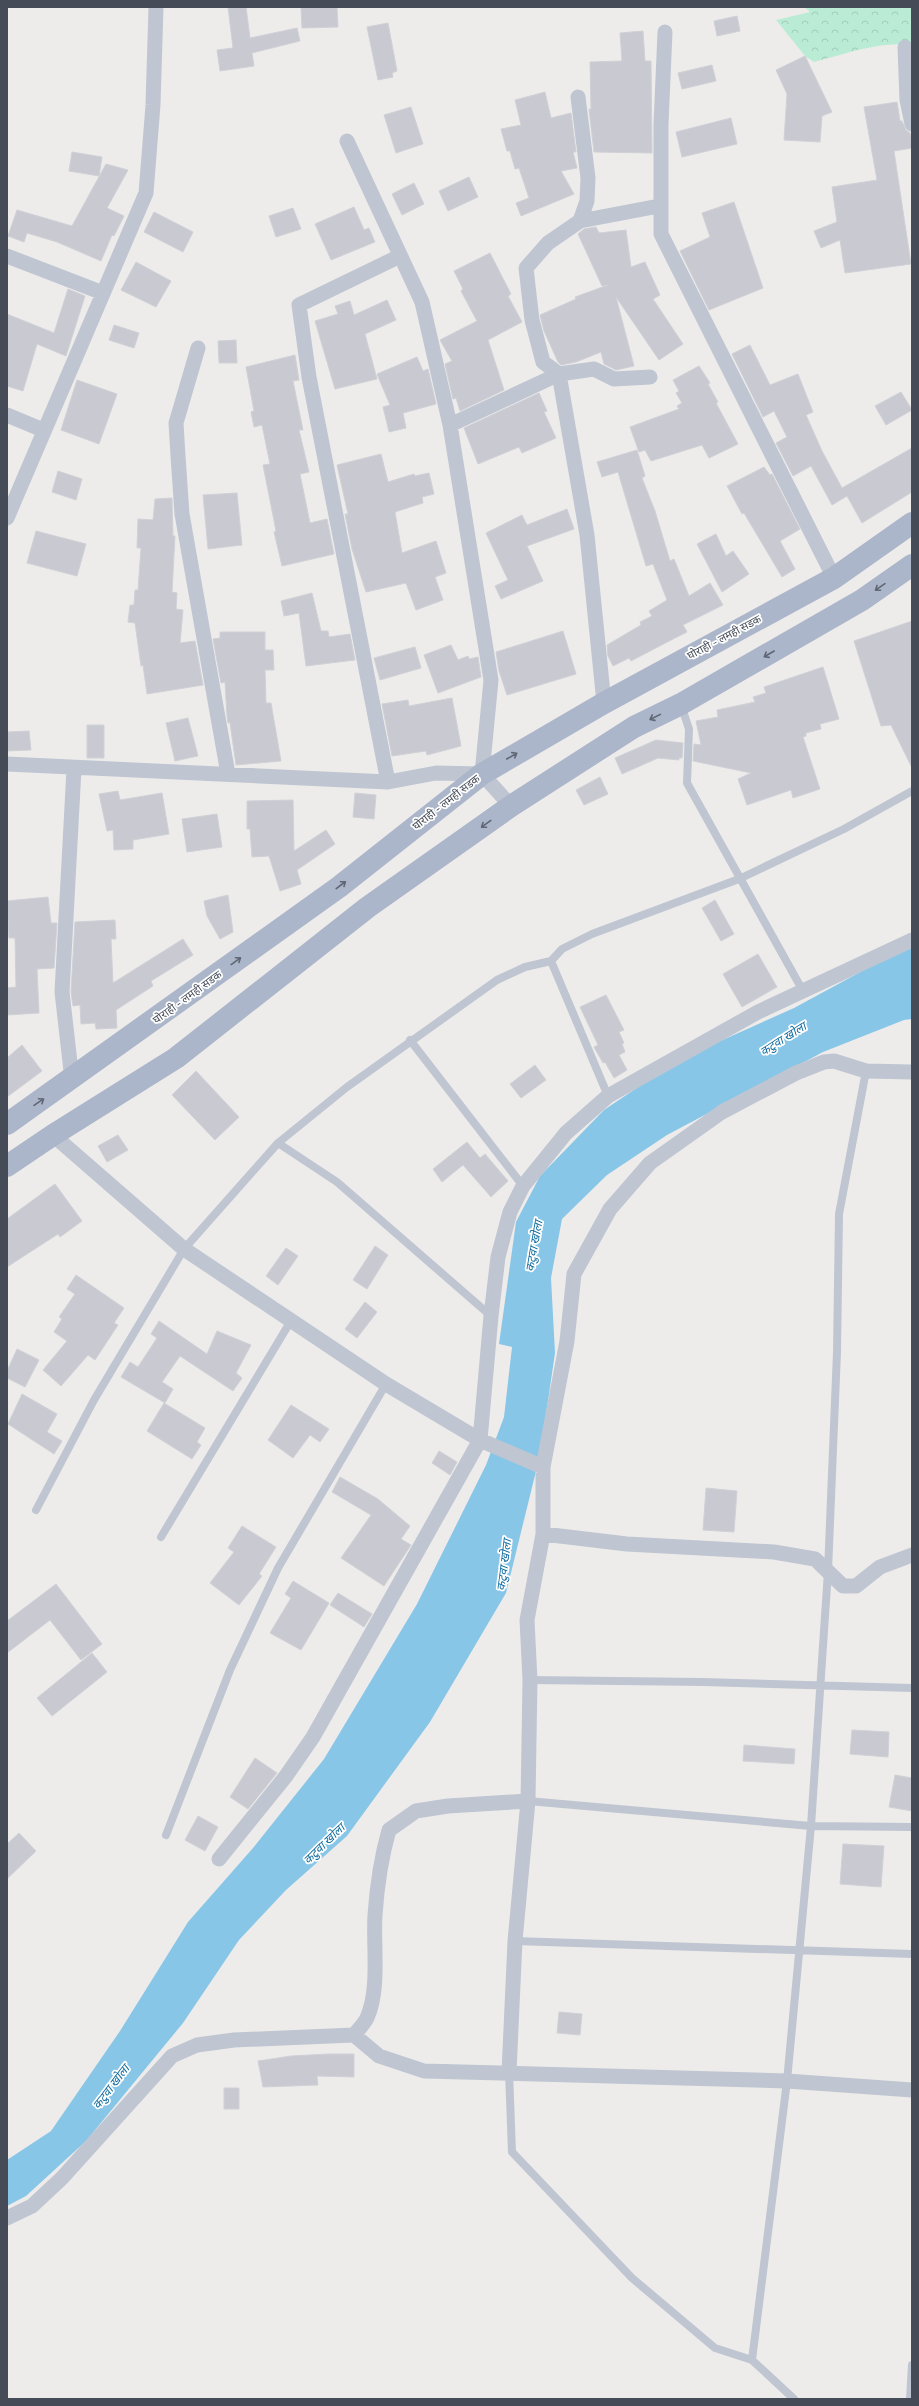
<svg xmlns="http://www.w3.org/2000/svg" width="919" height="2406" font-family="'Titillium Web','Noto Sans Devanagari',sans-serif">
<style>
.forest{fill:url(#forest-crowns)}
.water{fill:#88c6e8}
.building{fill:#c9cad1;stroke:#d0d1d7}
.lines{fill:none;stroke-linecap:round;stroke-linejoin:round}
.lane{stroke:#bfc6d1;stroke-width:8}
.street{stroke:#bfc6d1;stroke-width:15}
.primary{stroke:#acb6ca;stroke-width:22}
.oneway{stroke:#5f6674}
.labels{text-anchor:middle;stroke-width:3.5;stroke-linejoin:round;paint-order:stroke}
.street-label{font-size:11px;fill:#454c58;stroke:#fff}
.water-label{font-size:12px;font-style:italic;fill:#116c9f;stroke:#fff}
</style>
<defs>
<pattern id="forest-crowns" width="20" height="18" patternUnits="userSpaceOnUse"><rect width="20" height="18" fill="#baecd5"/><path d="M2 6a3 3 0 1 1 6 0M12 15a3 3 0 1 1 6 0" fill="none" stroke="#a1ccb9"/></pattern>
</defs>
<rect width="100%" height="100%" fill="#eeeceb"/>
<path class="forest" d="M 804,7 L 912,7 L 912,47 L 909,44 C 874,43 848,53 814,62 L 805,56 L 776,20 L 810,12 Z"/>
<path class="water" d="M 912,944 L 912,1019 L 904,1020 L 823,1052 L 667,1135 L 607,1175 L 562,1219 L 551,1278 L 555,1353 L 540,1455 L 506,1593 L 430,1722 L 347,1836 L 286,1890 L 239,1940 L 183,2023 L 86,2141 L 26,2196 L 7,2206 L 7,2160 L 51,2131 L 120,2031 L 188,1922 L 253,1848 L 324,1759 L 417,1604 L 486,1465 L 504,1417 L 512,1347 L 499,1344 L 516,1222 L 540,1176 L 604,1110 L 680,1059 L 794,1008 Z"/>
<path class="building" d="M 228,7 L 246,7 L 250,38 L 297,28 L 300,41 L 252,53 L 254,66 L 220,71 L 217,50 L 233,48 Z
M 301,7 L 337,7 L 338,27 L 302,28 Z
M 737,16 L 740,31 L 717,36 L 714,21 Z
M 388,23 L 397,71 L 392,73 L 393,77 L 378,80 L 367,27 Z
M 643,31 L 645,61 L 651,61 L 652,153 L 594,152 L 589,109 L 591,109 L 590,62 L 622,61 L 620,33 Z
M 805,56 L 832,112 L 822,116 L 820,142 L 784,140 L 787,94 L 776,70 Z
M 712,65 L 716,81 L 682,89 L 678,73 Z
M 545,92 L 551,118 L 571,113 L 576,152 L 573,152 L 577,168 L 561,171 L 574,194 L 521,216 L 516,203 L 529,198 L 519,168 L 515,169 L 510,151 L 507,151 L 501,129 L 521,125 L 515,100 Z
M 897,102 L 900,121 L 902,121 L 906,130 L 910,133 L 912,141 L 912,148 L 894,151 L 911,264 L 845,273 L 840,240 L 821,248 L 814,231 L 837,222 L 832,187 L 877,180 L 864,107 Z
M 411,107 L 423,144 L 396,153 L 384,115 Z
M 731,118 L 737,144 L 682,157 L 676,132 Z
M 72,152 L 102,157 L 99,176 L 69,171 Z
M 106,164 L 128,170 L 107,208 L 124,216 L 114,236 L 112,235 L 101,261 L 57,242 L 27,233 L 24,242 L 8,236 L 17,210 L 72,226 Z
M 469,177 L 478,197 L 448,211 L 439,191 Z
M 414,183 L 424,204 L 402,215 L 392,194 Z
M 734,202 L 763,288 L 709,310 L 680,251 L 710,237 L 702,213 Z
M 354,207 L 364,230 L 369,228 L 375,242 L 331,260 L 315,224 Z
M 293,208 L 301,229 L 276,237 L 269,216 Z
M 154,212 L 193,232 L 183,252 L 144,232 Z
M 596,227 L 599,233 L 626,230 L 631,267 L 645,262 L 660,295 L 653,299 L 683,344 L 659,360 L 616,297 L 634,366 L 616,370 L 604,364 L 601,352 L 576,362 L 561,365 L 558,362 L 544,331 L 540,315 L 576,299 L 575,297 L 608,285 L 602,286 L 578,234 L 584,229 Z
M 490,253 L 511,294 L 508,296 L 522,322 L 488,340 L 504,390 L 460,411 L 456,398 L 453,399 L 445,364 L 452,361 L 440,340 L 477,321 L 461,291 L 463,289 L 454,271 Z
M 136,262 L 171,281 L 156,307 L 121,290 Z
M 68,289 L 85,296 L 66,356 L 37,344 L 23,391 L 7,386 L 7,314 L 54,333 Z
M 387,300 L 396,320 L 365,334 L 377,379 L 335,389 L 315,321 L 338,314 L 335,306 L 350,301 L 354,315 Z
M 114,325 L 139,333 L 134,348 L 109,340 Z
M 236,340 L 237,363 L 219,363 L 218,341 Z
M 750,345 L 770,385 L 798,374 L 813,412 L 806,415 L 822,451 L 842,488 L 912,448 L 912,492 L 862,523 L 847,496 L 832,505 L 811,466 L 793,476 L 776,443 L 787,437 L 774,411 L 763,417 L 732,354 Z
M 295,355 L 299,380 L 293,381 L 303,430 L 299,430 L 309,472 L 300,474 L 310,523 L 327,519 L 334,554 L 282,566 L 274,532 L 276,531 L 263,465 L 270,464 L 262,425 L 254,427 L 251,412 L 254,411 L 246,367 Z
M 417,357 L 423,371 L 428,369 L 436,404 L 403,413 L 406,428 L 389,432 L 383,407 L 390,405 L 377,374 Z
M 699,366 L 710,383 L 708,384 L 718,402 L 716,403 L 738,444 L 709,458 L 702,445 L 651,461 L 645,450 L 639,452 L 630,427 L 679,409 L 677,406 L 682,403 L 676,393 L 679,391 L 673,380 Z
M 77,380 L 117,394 L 99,444 L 61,430 Z
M 901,392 L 912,410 L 886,425 L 875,406 Z
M 539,393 L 547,411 L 544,412 L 556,438 L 522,453 L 519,447 L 478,464 L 464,428 Z
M 637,450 L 645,476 L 642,478 L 655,511 L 670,561 L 674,559 L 689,596 L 710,583 L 723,605 L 683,625 L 687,632 L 675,638 L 631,661 L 629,658 L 613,666 L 608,656 L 607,645 L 641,625 L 640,622 L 652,616 L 649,611 L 667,600 L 653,564 L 646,566 L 618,472 L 602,477 L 597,462 Z
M 381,454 L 388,482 L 414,474 L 415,476 L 429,473 L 434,494 L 422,497 L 423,503 L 395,512 L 402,553 L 436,541 L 446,573 L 435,577 L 443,600 L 416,610 L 406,583 L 366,592 L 352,549 L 345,514 L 348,514 L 337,465 Z
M 764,467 L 770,475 L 772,474 L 800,529 L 780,541 L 795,569 L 782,577 L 744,513 L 742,514 L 727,486 Z
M 58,471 L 82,479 L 76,500 L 52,492 Z
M 237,493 L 242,545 L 208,549 L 203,495 Z
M 172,498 L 173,536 L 175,536 L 172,592 L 177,593 L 176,609 L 183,610 L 180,643 L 195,641 L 203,685 L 147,694 L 143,665 L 141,666 L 135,623 L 128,622 L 130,605 L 134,605 L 135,590 L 138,590 L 141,548 L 137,548 L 138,519 L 153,520 L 155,499 Z
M 567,509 L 574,529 L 527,546 L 543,581 L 501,599 L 495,586 L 508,580 L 486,533 L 522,515 L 527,525 Z
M 36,531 L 86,544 L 77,576 L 27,563 Z
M 716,534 L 726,556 L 733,551 L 749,574 L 722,592 L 697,544 Z
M 312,593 L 321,631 L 328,631 L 329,637 L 350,634 L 355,660 L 306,666 L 299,613 L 284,616 L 281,601 Z
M 912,621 L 912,768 L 891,725 L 881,726 L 854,641 Z
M 563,631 L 576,674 L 507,695 L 499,671 L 496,652 Z
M 220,632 L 265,632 L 265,650 L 273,650 L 274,670 L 265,670 L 266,703 L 271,703 L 281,761 L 236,765 L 230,723 L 228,723 L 227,716 L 225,682 L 221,683 L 213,639 L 220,638 Z
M 451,645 L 458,660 L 468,656 L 469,659 L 478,657 L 481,677 L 438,693 L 424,655 Z
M 415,647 L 421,668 L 380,680 L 374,658 Z
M 823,667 L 839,719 L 820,724 L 821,729 L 806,733 L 806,736 L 803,737 L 820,789 L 793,798 L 791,790 L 747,805 L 738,779 L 751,773 L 693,761 L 694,744 L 701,745 L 696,721 L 718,717 L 717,710 L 755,702 L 753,697 L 766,693 L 764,687 Z
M 452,698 L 461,746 L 427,755 L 426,751 L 392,756 L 382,704 L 408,700 L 409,706 Z
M 188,718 L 198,756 L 175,761 L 166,723 Z
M 87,725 L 104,725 L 104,758 L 87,758 Z
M 29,731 L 31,750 L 7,751 L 7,732 Z
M 656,740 L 683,743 L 682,758 L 679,758 L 679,760 L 658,758 L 622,774 L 615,758 Z
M 600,777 L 608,794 L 584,805 L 576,790 Z
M 118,791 L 120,800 L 162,793 L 169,834 L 133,840 L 133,849 L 114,850 L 113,830 L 107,831 L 99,794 Z
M 355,793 L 376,795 L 374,819 L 353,817 Z
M 293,800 L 294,851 L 326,830 L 335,844 L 297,870 L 301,884 L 280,891 L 269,856 L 252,857 L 250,829 L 247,829 L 247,801 Z
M 217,814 L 222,847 L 187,852 L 182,819 Z
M 228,895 L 233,932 L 220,939 L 207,916 L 204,901 Z
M 48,897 L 51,923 L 57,923 L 54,968 L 37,969 L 39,1013 L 7,1015 L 7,988 L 16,987 L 15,938 L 9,938 L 7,901 Z
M 715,900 L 734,934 L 721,941 L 702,908 Z
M 115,920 L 116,939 L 111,939 L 113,983 L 183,939 L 193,955 L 151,981 L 153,986 L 116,1010 L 117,1028 L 96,1029 L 95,1023 L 81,1024 L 80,1005 L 73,1006 L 71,992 L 75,922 Z
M 758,954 L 777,987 L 742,1007 L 723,974 Z
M 606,995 L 624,1030 L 619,1032 L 624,1043 L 622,1044 L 625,1052 L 619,1055 L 627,1070 L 614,1078 L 605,1062 L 603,1063 L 594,1047 L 598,1045 L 580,1007 Z
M 22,1045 L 42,1071 L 7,1097 L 7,1058 Z
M 535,1065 L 546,1080 L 521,1098 L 510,1084 Z
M 196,1071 L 239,1117 L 215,1140 L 172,1095 Z
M 118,1135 L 128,1150 L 107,1162 L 98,1146 Z
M 467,1142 L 480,1158 L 485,1154 L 508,1181 L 491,1197 L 463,1165 L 442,1182 L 433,1169 Z
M 55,1184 L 82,1221 L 60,1237 L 58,1234 L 7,1267 L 7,1219 Z
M 375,1246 L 388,1255 L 367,1289 L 353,1280 Z
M 286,1248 L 298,1256 L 278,1285 L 266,1276 Z
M 76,1275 L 124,1308 L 114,1323 L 118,1325 L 95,1360 L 88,1355 L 61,1386 L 43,1370 L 67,1341 L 54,1332 L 62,1319 L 59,1317 L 75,1294 L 67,1289 Z
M 365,1302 L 377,1312 L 357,1338 L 345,1329 Z
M 159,1321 L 207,1354 L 217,1331 L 251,1345 L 236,1373 L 242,1378 L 233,1391 L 180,1356 L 162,1382 L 173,1389 L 165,1403 L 121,1377 L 130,1362 L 138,1367 L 157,1338 L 151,1334 Z
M 17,1349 L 39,1360 L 25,1387 L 7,1378 L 7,1371 Z
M 22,1394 L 57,1414 L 47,1432 L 62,1441 L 54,1454 L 8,1424 Z
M 164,1403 L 205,1428 L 197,1442 L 201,1445 L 192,1459 L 147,1431 Z
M 291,1405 L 329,1429 L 320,1442 L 310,1435 L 293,1458 L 268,1440 Z
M 439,1451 L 457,1462 L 450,1475 L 432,1463 Z
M 340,1477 L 378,1499 L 410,1526 L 401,1539 L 411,1545 L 384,1586 L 341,1558 L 371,1515 L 332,1492 Z
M 706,1488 L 737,1491 L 734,1532 L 703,1530 Z
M 242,1526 L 276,1547 L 259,1574 L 262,1576 L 239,1605 L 210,1583 L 234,1552 L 228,1548 Z
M 293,1581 L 329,1603 L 301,1650 L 270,1633 L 291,1598 L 285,1594 Z
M 56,1584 L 102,1644 L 81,1660 L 50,1620 L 7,1653 L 7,1621 Z
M 338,1593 L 372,1614 L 364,1627 L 330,1605 Z
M 92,1653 L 107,1672 L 52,1716 L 37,1698 Z
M 852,1730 L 889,1732 L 888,1757 L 850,1754 Z
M 744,1745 L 795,1749 L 794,1764 L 743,1761 Z
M 255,1758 L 277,1773 L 248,1809 L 230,1797 Z
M 895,1775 L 912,1778 L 912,1811 L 889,1807 Z
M 198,1816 L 218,1827 L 205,1851 L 185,1840 Z
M 19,1833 L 36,1851 L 7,1879 L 7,1844 Z
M 843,1844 L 884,1846 L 881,1887 L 840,1884 Z
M 559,2012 L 582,2014 L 580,2035 L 557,2033 Z
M 328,2054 L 354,2054 L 354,2077 L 317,2076 L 318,2085 L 263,2087 L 258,2061 L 291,2056 Z
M 224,2088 L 239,2088 L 239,2109 L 224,2109 Z"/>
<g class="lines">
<path class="lane" d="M 681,705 L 689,729 L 687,783 L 803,991
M 551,961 L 608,1096
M 410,1040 L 523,1186
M 278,1143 L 337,1182 L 491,1316
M 36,1510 L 94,1400 L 184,1249 L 278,1143 L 347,1087 L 497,980 L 525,967 L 551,961 L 562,949 L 592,934 L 739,879 L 844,829 L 912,791
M 161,1537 L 292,1319
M 530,1680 L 703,1682 L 912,1688
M 528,1801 L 811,1826 L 912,1827
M 166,1835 L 230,1670 L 278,1568 L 386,1384
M 515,1941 L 912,1954
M 509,2072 L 512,2152 L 632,2278 L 715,2348 L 752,2360 L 794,2399
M 752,2360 L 787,2081 L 811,1826 L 828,1571 L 837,1352 L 839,1214 L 866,1071
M 910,2399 L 912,2365"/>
<path class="street" d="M 665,32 L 661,124 L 661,234 L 834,578
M 905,47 L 907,100 L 912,124
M 578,97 L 588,178 L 587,201 L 580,221 L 548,243 L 526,268 L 532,320 L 543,362 L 559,374 L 587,535 L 604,703
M 347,141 L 422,302 L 450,425 L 491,680 L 482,774
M 580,221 L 659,206
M 7,256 L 103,293
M 198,348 L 176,423 L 178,456 L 182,514 L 228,774
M 7,415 L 43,430
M 450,425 L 559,374 L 594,369 L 614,379 L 650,377
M 7,518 L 146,193 L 153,105 L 156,7
M 7,764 L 388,782 L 436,773 L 482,774 L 511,806
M 388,782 L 309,377 L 299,305 L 400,256
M 72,1080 L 62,992 L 74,769
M 53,1135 L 184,1249 L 386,1384 L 480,1440 L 543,1467
M 543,1534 L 627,1544 L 774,1552 L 815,1559 L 843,1586 L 856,1586 L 880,1567 L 912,1555
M 219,1859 L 286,1776 L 313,1737 L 480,1440 L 491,1316 L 498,1257 L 510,1212 L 523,1186 L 566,1133 L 608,1096 L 758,1012 L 912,940
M 354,2035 C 358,2030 364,2024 367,2018 C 380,1989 373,1946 375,1915 C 377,1886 381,1858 389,1830 L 416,1811 L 448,1806 L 528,1801
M 509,2072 L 515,1941 L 528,1801 L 530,1680 L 527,1620 L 543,1534 L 543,1467 L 567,1341 L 574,1274 L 610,1209 L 650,1163 L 722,1112 L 796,1073 L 824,1062 L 834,1061 L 866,1071 L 912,1072
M 7,2218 L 32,2206 L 62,2178 L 172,2056 L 197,2045 L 234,2040 L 354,2035 L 379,2056 L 424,2071 L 787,2081 L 912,2090"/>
<path class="primary" d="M 7,1124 L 339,887 L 482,774 L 604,703 L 834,578 L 912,523
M 7,1166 L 53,1135 L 176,1058 L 368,907 L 511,806 L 634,727 L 681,704 L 862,600 L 912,565"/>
</g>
<defs><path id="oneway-shaft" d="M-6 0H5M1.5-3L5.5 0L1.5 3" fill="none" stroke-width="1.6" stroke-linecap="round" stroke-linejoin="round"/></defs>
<g class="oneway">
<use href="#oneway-shaft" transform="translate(880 587) rotate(145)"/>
<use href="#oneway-shaft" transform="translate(769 654) rotate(150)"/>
<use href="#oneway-shaft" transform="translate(655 717) rotate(154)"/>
<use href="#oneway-shaft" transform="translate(512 756) rotate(-30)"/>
<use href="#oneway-shaft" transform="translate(486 824) rotate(144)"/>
<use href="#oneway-shaft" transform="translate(341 885) rotate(-37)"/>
<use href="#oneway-shaft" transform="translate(236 961) rotate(-36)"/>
<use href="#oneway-shaft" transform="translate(39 1102) rotate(-34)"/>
</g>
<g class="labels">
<g class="street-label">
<text transform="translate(724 637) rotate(-28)" y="4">घोराही - लमही सडक</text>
<text transform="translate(446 802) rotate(-38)" y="4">घोराही - लमही सडक</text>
<text transform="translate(187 997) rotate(-36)" y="4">घोराही - लमही सडक</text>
</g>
<g class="water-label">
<text transform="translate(783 1039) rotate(-32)" y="4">कटुवा खोला</text>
<text transform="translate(534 1246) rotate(-80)" y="4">कटुवा खोला</text>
<text transform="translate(504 1565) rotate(-83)" y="4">कटुवा खोला</text>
<text transform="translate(324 1844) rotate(-44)" y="4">कटुवा खोला</text>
<text transform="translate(111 2087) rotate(-53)" y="4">कटुवा खोला</text>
</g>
</g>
<rect width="919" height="2406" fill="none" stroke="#454c58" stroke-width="16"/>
</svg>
